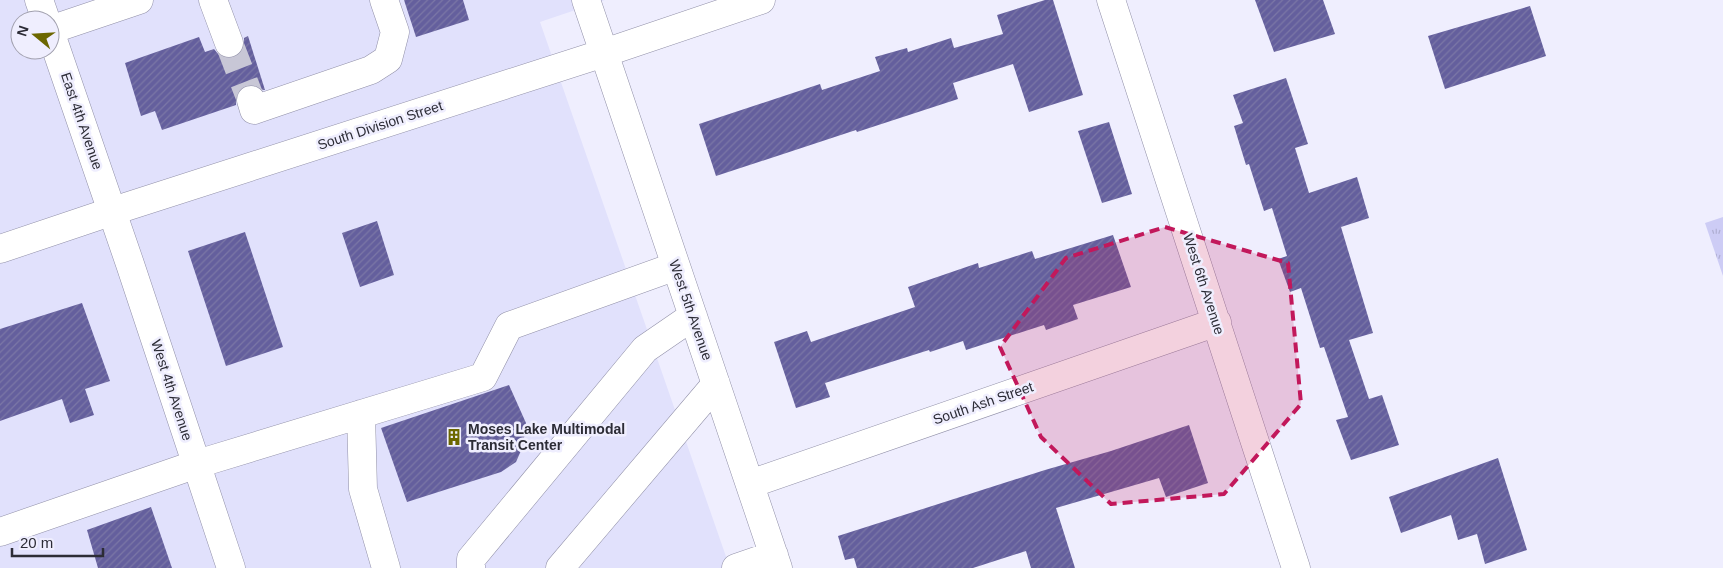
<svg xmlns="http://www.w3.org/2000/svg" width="1723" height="568" font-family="Arial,sans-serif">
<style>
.built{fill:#e1e1fc;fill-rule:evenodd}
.park{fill:url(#park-tufts)}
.building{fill:url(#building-hatch)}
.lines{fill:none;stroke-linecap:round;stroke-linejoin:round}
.minor-tunnel{stroke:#c8c7d6;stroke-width:28;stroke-dasharray:28 14;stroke-linecap:butt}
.minor-casing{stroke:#9190a8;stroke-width:29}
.major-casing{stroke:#9190a8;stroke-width:29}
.minor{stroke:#fff;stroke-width:28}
.major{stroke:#fff;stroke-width:28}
.marked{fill:#c2185b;fill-opacity:0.2;stroke:#c2185b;stroke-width:4;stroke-dasharray:10 6;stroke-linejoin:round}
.labels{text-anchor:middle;stroke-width:5;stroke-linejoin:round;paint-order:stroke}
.street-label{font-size:14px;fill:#2c2c36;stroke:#efeefe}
.poi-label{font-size:14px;font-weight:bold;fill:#2c2c36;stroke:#efeefe;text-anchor:start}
</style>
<defs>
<pattern id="park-tufts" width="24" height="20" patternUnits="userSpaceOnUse" patternTransform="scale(1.25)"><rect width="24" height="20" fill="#cdccf5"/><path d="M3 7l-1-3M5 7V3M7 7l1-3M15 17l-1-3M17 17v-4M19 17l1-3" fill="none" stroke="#b0afd3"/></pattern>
<pattern id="building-hatch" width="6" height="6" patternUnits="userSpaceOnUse" patternTransform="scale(1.25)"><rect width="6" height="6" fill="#645f9d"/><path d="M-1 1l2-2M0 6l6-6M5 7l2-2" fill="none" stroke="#7b77a6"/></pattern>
</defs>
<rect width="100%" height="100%" fill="#efeefe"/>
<path class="built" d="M 0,0 L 605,0 L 540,22 L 730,568 L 0,568 ZM 20,20 L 50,20 L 50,50 L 20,50 Z"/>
<path class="park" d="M 1723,217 L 1723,276 L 1705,223 Z"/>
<path class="building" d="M 404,0 L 463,0 L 469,20 L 416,37 Z
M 1045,0 L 1053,0 L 1083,95 L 1029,112 L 1013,64 L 953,83 L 958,99 L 857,132 L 856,130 L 716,176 L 699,124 L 820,84 L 822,90 L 880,71 L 875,57 L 907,48 L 908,52 L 951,38 L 954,48 L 1003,34 L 997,15 Z
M 1255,0 L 1323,0 L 1335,34 L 1274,52 Z
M 1530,6 L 1546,56 L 1445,89 L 1428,36 Z
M 248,36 L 265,90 L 263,90 L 255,85 L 246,85 L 239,90 L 236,96 L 236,105 L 162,130 L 155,111 L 141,116 L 125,63 L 199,37 L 205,52 L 214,49 L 219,55 L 227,58 L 234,58 L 241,53 L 244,45 L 244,38 Z
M 1286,78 L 1308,144 L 1295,148 L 1309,193 L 1357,177 L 1369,218 L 1341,227 L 1373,333 L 1349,340 L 1369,399 L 1382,395 L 1399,445 L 1351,460 L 1336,420 L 1348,417 L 1324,347 L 1320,348 L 1301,288 L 1290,292 L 1278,259 L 1287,256 L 1272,208 L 1264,211 L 1249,164 L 1246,165 L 1234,126 L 1243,123 L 1233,95 Z
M 1109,122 L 1132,194 L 1102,203 L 1078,131 Z
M 377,221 L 394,275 L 360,287 L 342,233 Z
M 245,232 L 283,347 L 226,366 L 188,251 Z
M 1113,235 L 1131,287 L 1073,305 L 1078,319 L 1046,330 L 1044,325 L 966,350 L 963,341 L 930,352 L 929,350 L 825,383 L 830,397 L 796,408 L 774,342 L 807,331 L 811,342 L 915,307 L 908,287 L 978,263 L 979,268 L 1032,251 L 1035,259 Z
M 82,303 L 110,381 L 85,389 L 94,415 L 70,423 L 62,399 L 0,421 L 0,329 Z
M 509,385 L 526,423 L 523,446 L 516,462 L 501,472 L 407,502 L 381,428 Z
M 1189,425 L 1208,483 L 1166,497 L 1159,478 L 1056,508 L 1075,568 L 1031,568 L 1026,551 L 973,568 L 857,568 L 854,558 L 845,560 L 838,536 L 1045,470 L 1111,451 Z
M 1498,458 L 1527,550 L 1485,564 L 1477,534 L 1458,540 L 1451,515 L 1401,533 L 1389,497 Z
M 151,507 L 172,568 L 98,568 L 87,530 Z"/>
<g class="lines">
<path class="minor-tunnel" d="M 229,43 L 251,100"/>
<g class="minor-casing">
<path id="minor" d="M 213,0 L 229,43
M 1111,0 L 1296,568
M 50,30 L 139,0
M 604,53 L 778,568
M 251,100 L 254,110 L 371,70 L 388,59 L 395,32 L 384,0
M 0,249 L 113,211
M 361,414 L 363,489 L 386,568
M 750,484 L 1217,322
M 0,532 L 197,464 L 483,377 L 509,326 L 676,266
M 471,568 L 471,559 L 645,349 L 693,316
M 560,568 L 716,384
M 736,568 L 774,555"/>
</g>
<g class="major-casing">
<path id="major" d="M 39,0 L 46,20
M 586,0 L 604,53
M 50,31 L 130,264 L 231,568
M 113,211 L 604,53 L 761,0"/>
</g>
<use href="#minor" class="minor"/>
<use href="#major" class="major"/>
</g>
<path class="marked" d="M 1165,227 L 1288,263 L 1301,404 L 1224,494 L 1111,504 L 1041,437 L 1000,347 L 1066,258 Z"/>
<defs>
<g id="building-bare" transform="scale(1.35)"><path d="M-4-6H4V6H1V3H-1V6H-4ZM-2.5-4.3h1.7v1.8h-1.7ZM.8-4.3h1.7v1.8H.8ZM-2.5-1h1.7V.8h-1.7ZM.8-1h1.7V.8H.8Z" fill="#6c6700" stroke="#efeefe" stroke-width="2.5" paint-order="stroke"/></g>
</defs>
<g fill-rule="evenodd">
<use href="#building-bare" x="454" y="437"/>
</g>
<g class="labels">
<g class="street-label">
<text transform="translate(82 121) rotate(71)" y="5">East 4th Avenue</text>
<text transform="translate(380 125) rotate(-18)" y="5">South Division Street</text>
<text transform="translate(1204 284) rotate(72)" y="5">West 6th Avenue</text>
<text transform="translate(691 310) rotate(71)" y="5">West 5th Avenue</text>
<text transform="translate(172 390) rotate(72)" y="5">West 4th Avenue</text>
<text transform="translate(983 403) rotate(-19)" y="5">South Ash Street</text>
</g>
<g class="poi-label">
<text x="468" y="434">Moses Lake Multimodal<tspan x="468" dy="16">Transit Center</tspan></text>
</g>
</g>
<g transform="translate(35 35) rotate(288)"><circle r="24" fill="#efeefe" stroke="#a1a0ae"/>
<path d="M0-4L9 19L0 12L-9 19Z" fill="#6c6700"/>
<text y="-8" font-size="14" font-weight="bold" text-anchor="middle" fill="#2c2c36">N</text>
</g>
<path d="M12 548v8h91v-8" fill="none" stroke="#2c2c36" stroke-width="2.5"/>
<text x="20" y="548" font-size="15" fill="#2c2c36" stroke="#efeefe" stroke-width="4" paint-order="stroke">20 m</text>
</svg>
